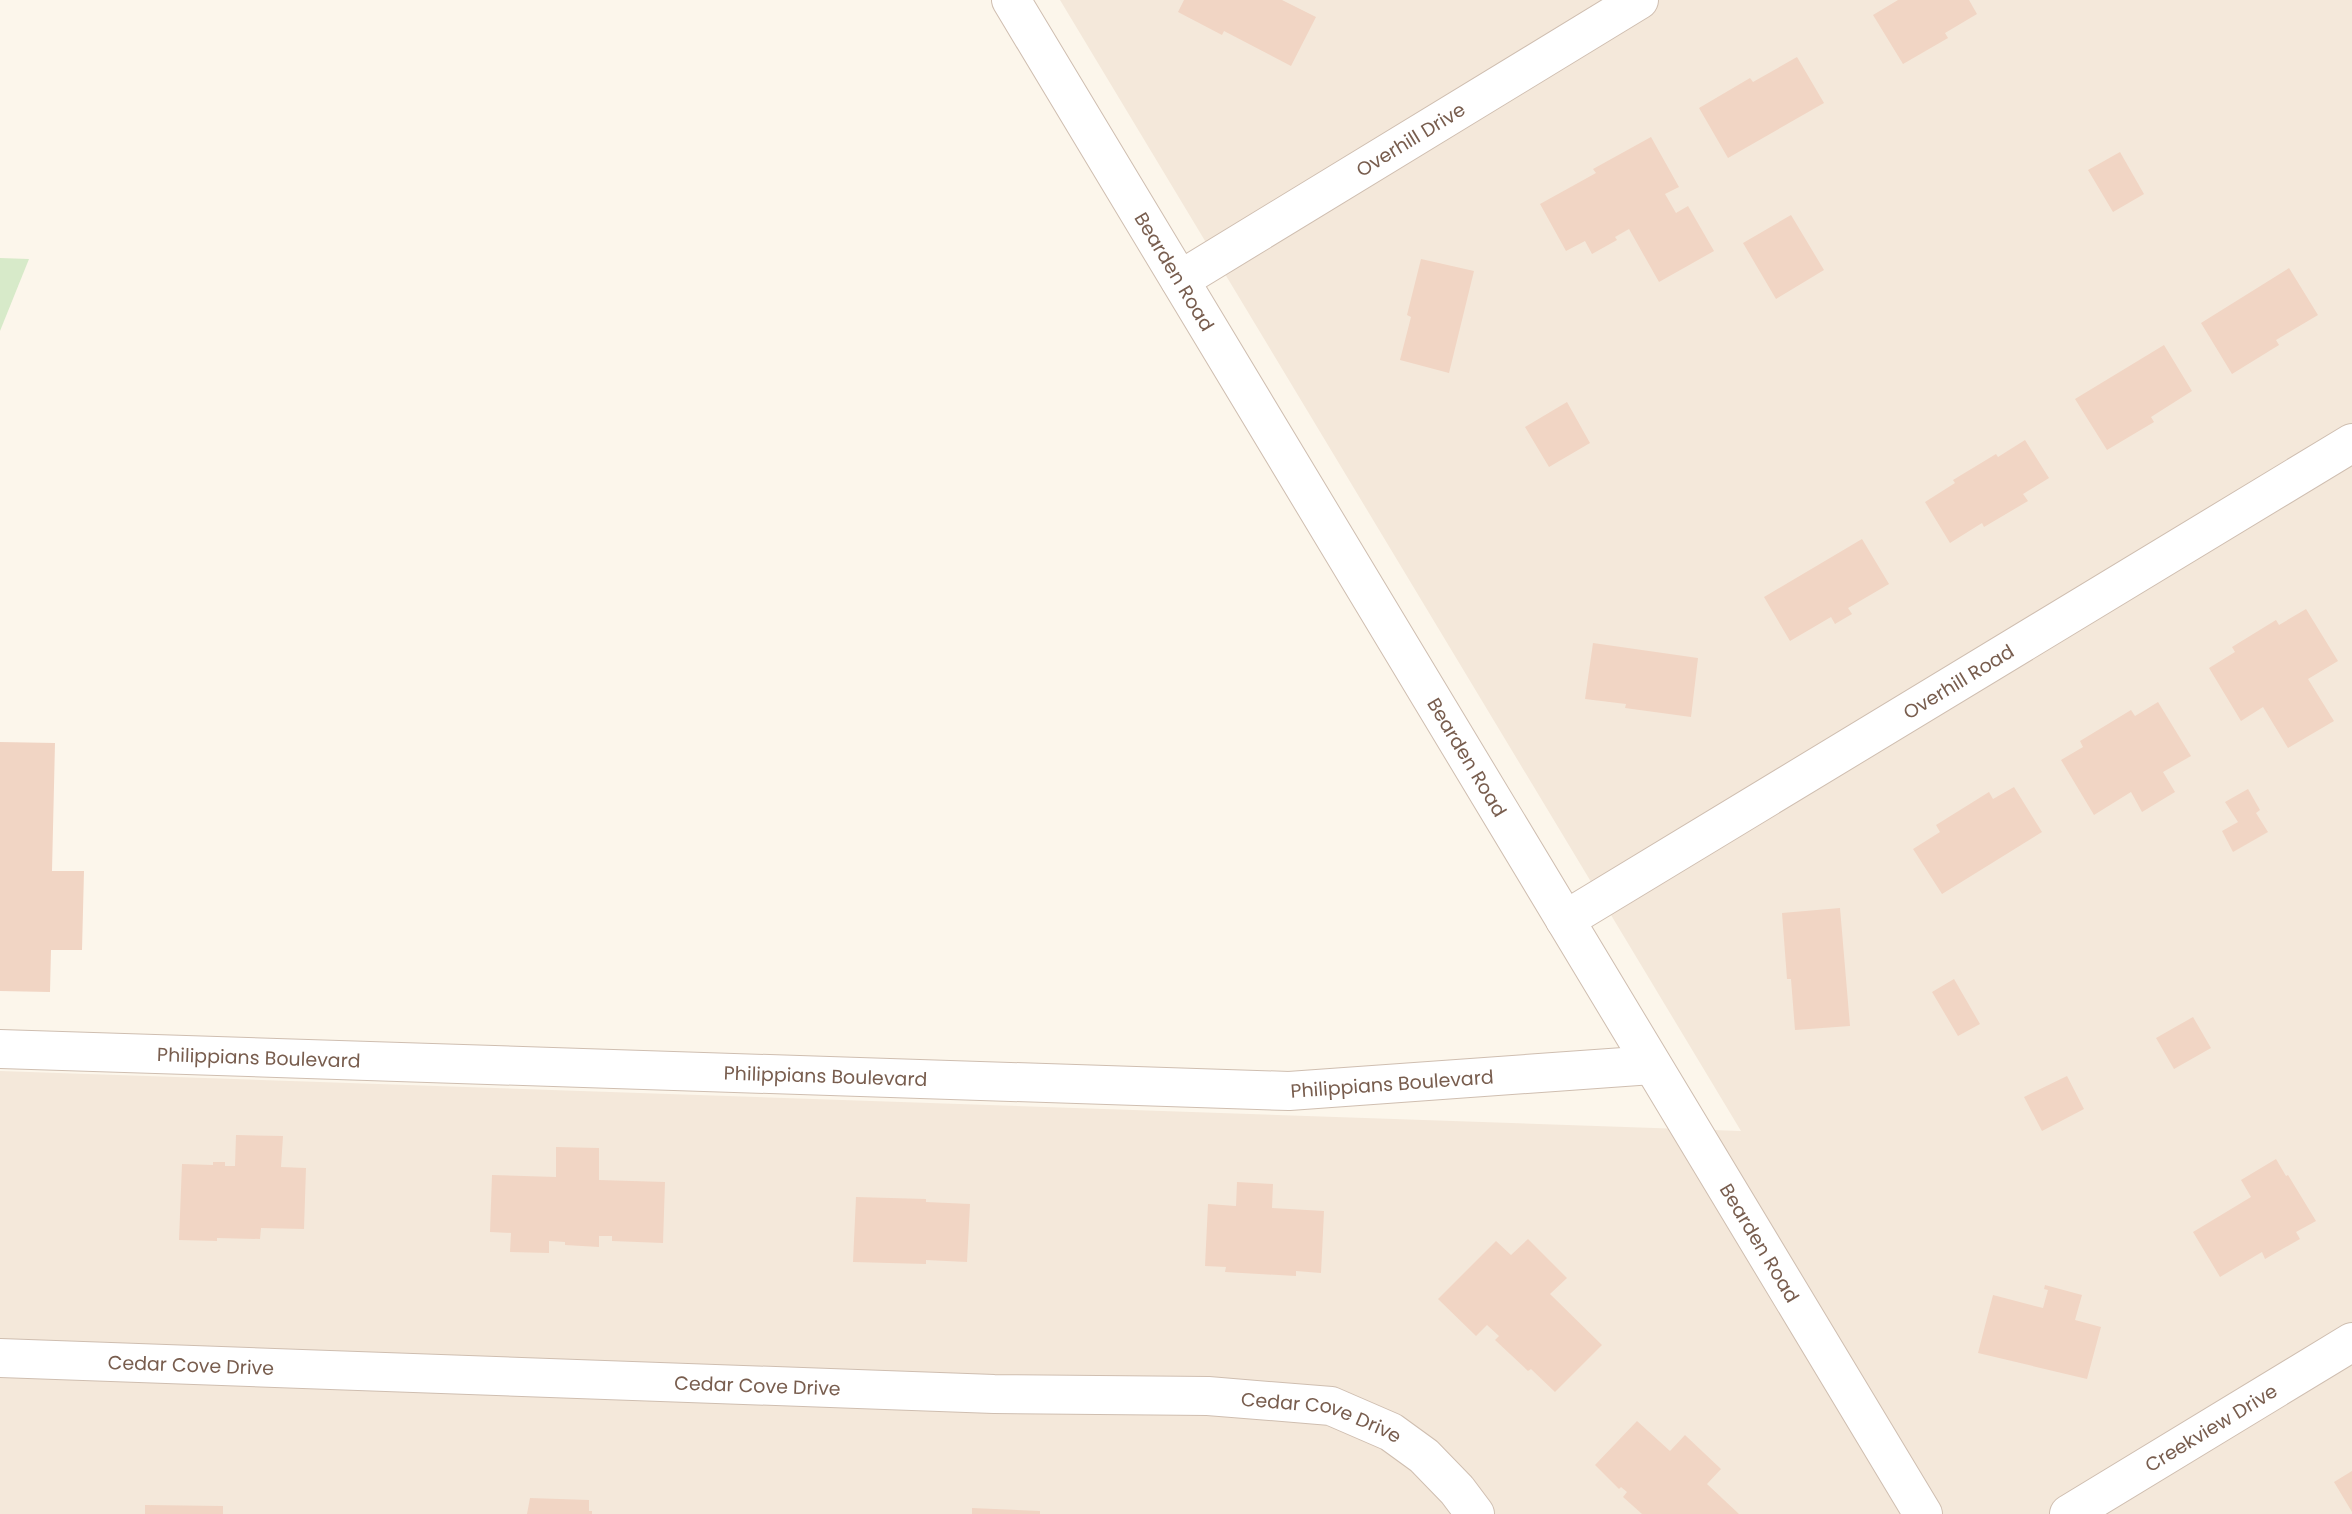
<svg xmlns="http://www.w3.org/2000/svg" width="2352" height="1514" font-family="Poppins,sans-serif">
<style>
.residential{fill:#f4e8da}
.green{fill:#d7eac9}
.building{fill:#f1d5c4}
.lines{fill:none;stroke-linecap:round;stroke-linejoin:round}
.minor-casing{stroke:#cfbeb0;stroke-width:40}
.minor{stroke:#fff;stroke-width:38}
.labels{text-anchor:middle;stroke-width:7;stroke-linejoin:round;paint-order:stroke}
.street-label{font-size:19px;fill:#785d4e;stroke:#fffaf2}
</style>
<rect width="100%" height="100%" fill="#fcf6eb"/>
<path class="residential" d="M 1060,0 L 2352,0 L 2352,1514 L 0,1514 L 0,1071 L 1741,1131 Z"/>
<path class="green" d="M 0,258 L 29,259 L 0,331 Z"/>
<path class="building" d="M 1184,0 L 1282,0 L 1316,17 L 1291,66 L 1224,31 L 1222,35 L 1178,12 Z
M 1898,0 L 1969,0 L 1977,14 L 1945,33 L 1948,38 L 1903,64 L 1873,15 Z
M 1797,57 L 1824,103 L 1728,158 L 1699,108 L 1750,78 L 1753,82 Z
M 1651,137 L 1679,187 L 1665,194 L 1676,213 L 1688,206 L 1714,251 L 1659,282 L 1629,229 L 1615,237 L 1617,240 L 1592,254 L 1585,241 L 1566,251 L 1540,204 L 1596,173 L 1593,169 Z
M 2120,152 L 2144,194 L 2113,212 L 2088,170 Z
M 1791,215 L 1824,270 L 1776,299 L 1743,243 Z
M 1421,259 L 1474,271 L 1449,373 L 1400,360 L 1411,317 L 1407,315 Z
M 2289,268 L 2318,315 L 2276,340 L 2279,345 L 2232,374 L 2201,323 Z
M 2164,345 L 2192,391 L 2151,417 L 2154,422 L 2107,450 L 2075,399 Z
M 1567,402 L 1590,443 L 1549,467 L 1525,427 Z
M 2025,440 L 2049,478 L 2023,494 L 2028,501 L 1984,527 L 1982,523 L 1950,543 L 1925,502 L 1955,483 L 1953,480 L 1996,454 L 1998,457 Z
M 1862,539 L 1889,584 L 1848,608 L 1852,614 L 1835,624 L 1831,617 L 1790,641 L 1764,597 Z
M 2306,609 L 2338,661 L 2308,679 L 2334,721 L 2288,748 L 2263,707 L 2241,721 L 2209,668 L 2235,652 L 2232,647 L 2276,620 L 2279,625 Z
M 1593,643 L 1698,658 L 1691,717 L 1625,708 L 1626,704 L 1585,699 Z
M 2158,702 L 2191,756 L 2163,772 L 2175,792 L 2142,812 L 2131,792 L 2094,815 L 2061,760 L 2083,747 L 2080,741 L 2131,710 L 2135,716 Z
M 0,742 L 55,743 L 52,871 L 84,871 L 82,950 L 51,950 L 50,992 L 0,991 Z
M 2014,787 L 2042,832 L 1942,894 L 1913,849 L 1940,832 L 1936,825 L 1989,792 L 1993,799 Z
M 2248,789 L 2260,810 L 2256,813 L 2268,832 L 2233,852 L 2222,831 L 2238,822 L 2225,802 Z
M 1840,908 L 1850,1026 L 1795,1030 L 1791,979 L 1787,979 L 1782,913 Z
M 1954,979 L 1980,1024 L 1958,1036 L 1932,992 Z
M 2193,1017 L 2211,1048 L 2174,1069 L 2156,1038 Z
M 2067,1076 L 2084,1109 L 2042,1131 L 2024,1097 Z
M 236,1135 L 283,1136 L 281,1167 L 306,1168 L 304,1229 L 261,1228 L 260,1239 L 217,1238 L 217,1241 L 179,1240 L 182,1164 L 213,1165 L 213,1162 L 225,1162 L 225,1166 L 235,1166 Z
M 556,1147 L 599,1148 L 599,1180 L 665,1182 L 663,1243 L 612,1241 L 612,1236 L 599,1236 L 599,1247 L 565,1245 L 565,1242 L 549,1241 L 549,1253 L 510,1252 L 511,1233 L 490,1232 L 492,1175 L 556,1177 Z
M 2276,1159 L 2286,1176 L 2288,1175 L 2316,1221 L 2296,1232 L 2300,1239 L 2265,1259 L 2262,1252 L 2220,1277 L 2193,1232 L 2251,1197 L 2241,1180 Z
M 1237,1182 L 1273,1184 L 1272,1208 L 1324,1211 L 1321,1273 L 1296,1271 L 1296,1276 L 1225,1272 L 1226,1267 L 1205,1266 L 1208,1204 L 1236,1206 Z
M 856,1197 L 926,1199 L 926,1202 L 970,1204 L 967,1262 L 926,1260 L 926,1264 L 853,1262 Z
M 1528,1239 L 1567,1278 L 1550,1294 L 1602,1345 L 1555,1392 L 1531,1369 L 1528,1371 L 1495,1340 L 1499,1336 L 1487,1325 L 1476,1336 L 1438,1299 L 1496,1241 L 1511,1255 Z
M 2045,1285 L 2082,1295 L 2075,1320 L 2101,1327 L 2087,1379 L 1978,1353 L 1993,1295 L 2043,1308 L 2048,1290 L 2044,1289 Z
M 1637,1421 L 1670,1451 L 1685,1435 L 1721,1469 L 1707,1484 L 1739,1514 L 1642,1514 L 1623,1497 L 1627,1492 L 1621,1487 L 1619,1489 L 1595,1465 Z
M 2352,1471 L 2352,1512 L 2334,1482 Z
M 530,1498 L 589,1500 L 589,1511 L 592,1511 L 592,1514 L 527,1514 Z
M 145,1505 L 223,1506 L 223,1514 L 145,1514 Z
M 972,1508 L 1040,1511 L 1040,1514 L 972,1514 Z"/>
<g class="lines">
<g class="minor-casing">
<g id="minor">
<path id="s1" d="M 1011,0 L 1923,1514"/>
<path id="s2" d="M 1180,280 L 1639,0"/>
<path id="s3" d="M 1565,920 L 2352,443"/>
<path id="s4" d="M 0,1049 L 1289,1091 L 1652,1065"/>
<path id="s5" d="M 0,1358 L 994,1394 L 1208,1396 L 1331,1406 L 1391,1432 L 1424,1456 L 1457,1490 L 1475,1514"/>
<path id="s6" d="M 2069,1514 L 2352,1342"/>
</g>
</g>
<use href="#minor" class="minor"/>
</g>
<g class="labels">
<g class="street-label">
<text dy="7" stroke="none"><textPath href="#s2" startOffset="270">Overhill Drive</textPath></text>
<text dy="7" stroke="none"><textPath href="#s1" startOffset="317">Bearden Road</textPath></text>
<text dy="7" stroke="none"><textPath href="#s3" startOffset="460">Overhill Road</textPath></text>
<text dy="7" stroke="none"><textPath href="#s1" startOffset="884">Bearden Road</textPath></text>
<text dy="7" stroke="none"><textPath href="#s4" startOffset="259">Philippians Boulevard</textPath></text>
<text dy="7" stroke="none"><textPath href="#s4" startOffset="826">Philippians Boulevard</textPath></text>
<text dy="7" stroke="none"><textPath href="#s4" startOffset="1393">Philippians Boulevard</textPath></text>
<text dy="7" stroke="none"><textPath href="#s1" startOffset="1451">Bearden Road</textPath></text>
<text dy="7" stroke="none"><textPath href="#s5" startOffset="191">Cedar Cove Drive</textPath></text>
<text dy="7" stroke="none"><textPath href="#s5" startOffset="758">Cedar Cove Drive</textPath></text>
<text dy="7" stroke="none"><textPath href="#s5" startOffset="1325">Cedar Cove Drive</textPath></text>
<text dy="7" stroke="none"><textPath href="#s6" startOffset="166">Creekview Drive</textPath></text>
</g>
</g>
</svg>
